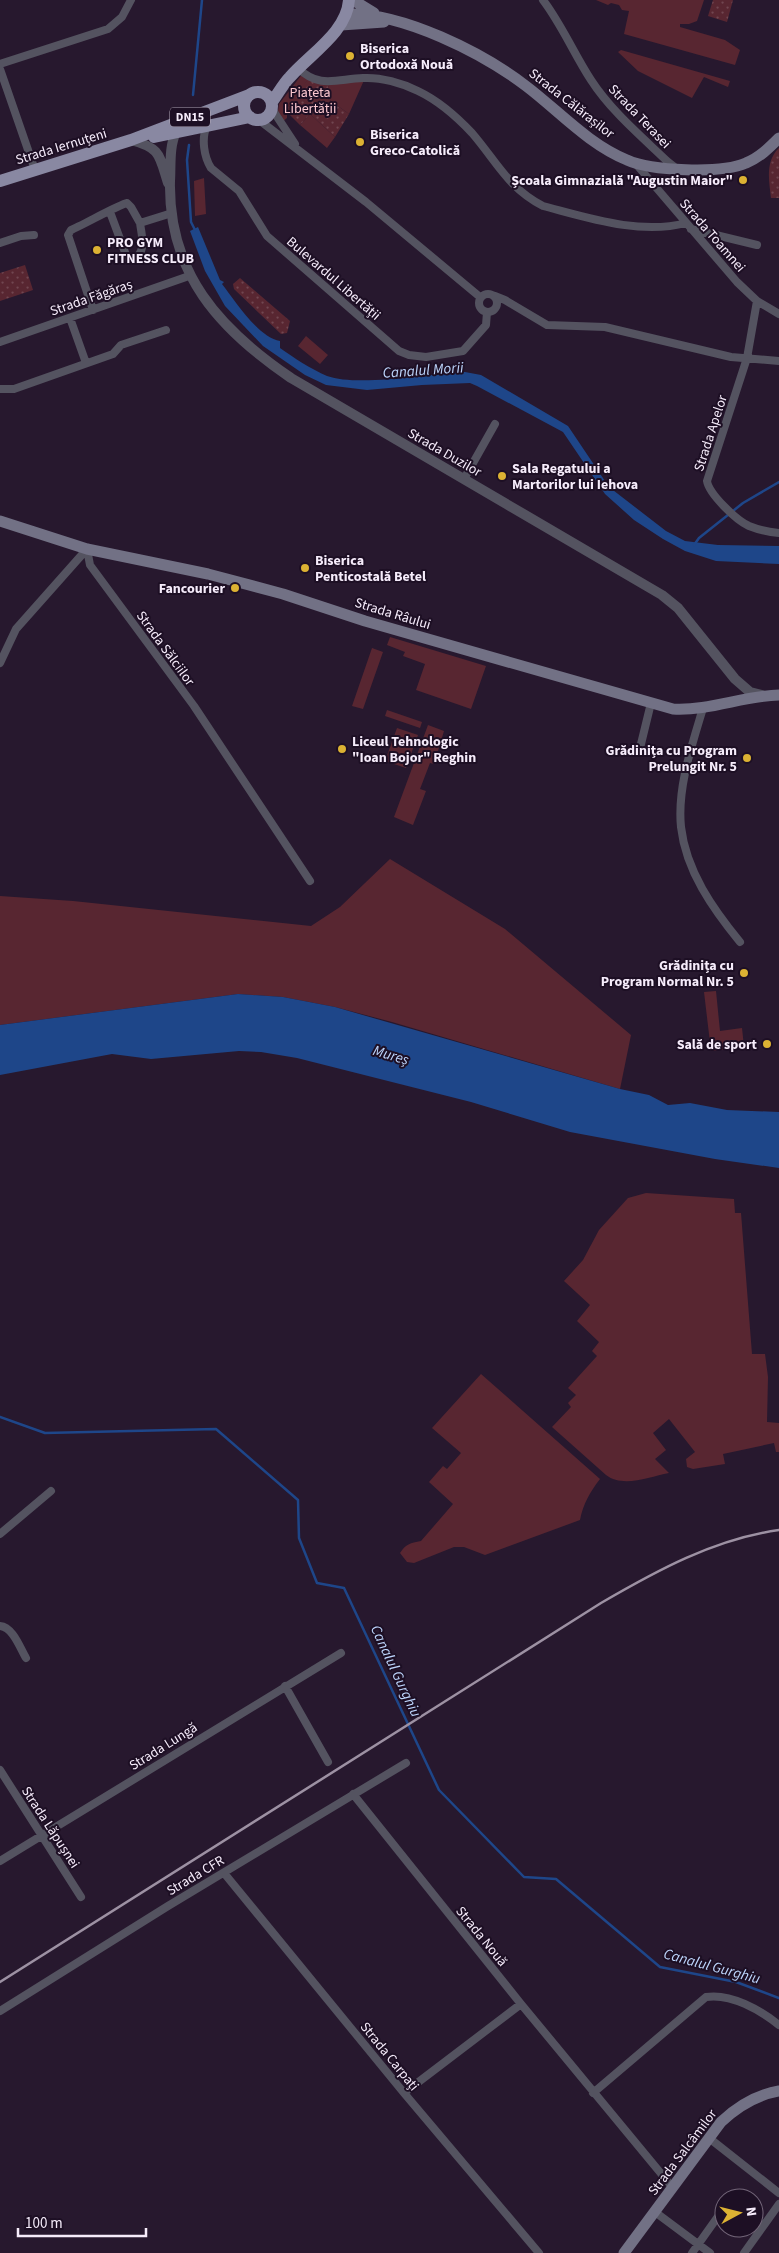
<svg xmlns="http://www.w3.org/2000/svg" width="779" height="2253" font-family="'Source Sans 3',sans-serif">
<style>
.green{fill:#582631}
.park{fill:url(#park-dots)}
.water{fill:#1e4689}
.lines{fill:none;stroke-linecap:round;stroke-linejoin:round}
.stream{stroke:#1e4689;stroke-width:2.5}
.minor{stroke:#545360;stroke-width:8}
.tertiary{stroke:#545360;stroke-width:10}
.secondary{stroke:#727185;stroke-width:11}
.primary{stroke:#8988a2;stroke-width:12}
.rail{stroke:#9d91a3;stroke-width:2.5}
.poi-dot{fill:#dcb233;stroke:#1d0f24;stroke-width:2}
.labels{text-anchor:middle;stroke-width:4;stroke-linejoin:round;paint-order:stroke}
.shield{fill:#1d0f24;stroke:#b5aaba;stroke-width:1}
.shield-label{font-size:12px;font-weight:bold;fill:#f6ecfb}
.poi-label{font-size:14px;font-weight:bold;fill:#f6ecfb;stroke:#1d0f24;text-anchor:start}
.park-label{font-size:14px;fill:#fdc8d0;stroke:#1d0f24}
.street-label{font-size:14px;fill:#f6ecfb;stroke:#1d0f24}
.water-label{font-size:15px;font-style:italic;fill:#bdd5fc;stroke:#1d0f24}
</style>
<defs>
<pattern id="park-dots" width="8" height="8" patternUnits="userSpaceOnUse" patternTransform="scale(1.25)"><rect width="8" height="8" fill="#582631"/><path d="M2 2h.1M6 6h.1" fill="none" stroke="#714650" stroke-width="1.8" stroke-linecap="round"/></pattern>
</defs>
<rect width="100%" height="100%" fill="#27182e"/>
<path class="green" d="M 596,0 L 704,0 L 697,21 L 689,24 L 680,24 L 680,27 L 725,40 L 740,50 L 735,65 L 624,34 L 629,11 L 622,10 L 619,5 L 611,3 L 608,5 Z
M 621,50 L 730,81 L 728,87 L 704,77 L 692,98 L 638,71 L 618,52 Z
M 303,73 L 309,78 L 287,110 L 287,118 L 281,123 L 278,111 L 279,104 Z
M 365,78 L 349,114 L 324,96 L 331,81 Z
M 310,114 L 335,137 L 327,148 L 300,125 Z
M 204,178 L 206,214 L 195,216 L 194,181 Z
M 306,336 L 328,355 L 320,364 L 298,346 Z
M 390,637 L 486,666 L 471,709 L 416,690 L 425,664 L 403,656 L 405,652 L 387,645 Z
M 372,648 L 383,652 L 363,709 L 352,706 Z
M 387,710 L 422,722 L 420,728 L 385,716 Z
M 428,725 L 444,731 L 434,764 L 430,763 L 420,789 L 426,791 L 413,825 L 394,817 Z
M 397,728 L 418,735 L 406,768 L 385,761 Z
M 390,859 L 505,929 L 631,1035 L 620,1089 L 392,1022 L 335,1007 L 283,997 L 238,994 L 0,1025 L 0,896 L 73,901 L 311,926 L 340,907 Z
M 716,991 L 720,1031 L 742,1028 L 744,1047 L 711,1051 L 704,992 Z
M 646,1193 L 734,1199 L 735,1213 L 741,1213 L 752,1354 L 765,1354 L 768,1377 L 767,1422 L 779,1423 L 779,1452 L 776,1452 L 774,1443 L 723,1454 L 725,1464 L 693,1469 L 687,1467 L 686,1459 L 695,1452 L 669,1419 L 653,1433 L 666,1450 L 655,1459 L 669,1473 C 649,1477 623,1488 606,1475 L 552,1427 L 571,1407 L 568,1403 L 576,1395 L 568,1388 L 597,1356 L 592,1351 L 599,1342 L 577,1321 L 590,1305 L 564,1281 L 583,1260 L 599,1230 L 628,1198 Z
M 481,1374 L 600,1479 C 590,1492 583,1504 580,1520 L 485,1555 L 464,1547 L 454,1547 L 414,1563 L 407,1562 L 400,1553 C 406,1544 410,1543 421,1541 L 453,1504 L 429,1482 L 443,1466 L 447,1469 L 461,1453 L 432,1428 Z"/>
<path class="park" d="M 713,0 L 733,0 L 727,22 L 708,16 Z
M 309,78 L 331,81 L 324,96 L 349,114 L 335,137 L 310,114 L 300,125 L 287,112 L 290,102 Z
M 779,148 L 779,198 L 771,198 C 769,181 765,161 779,148 Z
M 25,265 L 33,290 L 0,301 L 0,273 Z
M 240,278 L 290,321 L 287,333 L 281,334 L 234,289 L 233,284 Z"/>
<path class="water" d="M 198,227 L 220,280 L 224,282 L 222,284 C 235,301 259,338 280,341 L 280,348 C 294,358 311,369 327,376 C 358,387 429,374 465,372 L 481,375 L 568,426 L 609,487 L 666,531 L 685,541 L 718,545 L 779,546 L 779,564 L 716,561 L 685,551 L 663,539 L 634,520 L 605,494 L 563,432 L 477,386 L 470,383 L 422,385 L 367,390 L 326,385 L 305,375 L 263,346 L 225,306 L 205,271 L 190,231 Z
M 238,994 L 283,997 L 335,1007 L 620,1089 L 649,1095 L 668,1105 L 690,1103 L 727,1110 L 779,1112 L 779,1168 L 715,1159 L 570,1132 L 471,1102 L 297,1058 L 261,1052 L 239,1051 L 151,1059 L 112,1054 L 0,1075 L 0,1025 Z"/>
<g class="lines">
<path class="stream" d="M 193,95 L 202,0
M 189,145 L 187,160 L 191,222 L 195,230
M 694,545 L 699,538 L 743,503 L 779,482
M 0,1417 L 45,1433 L 216,1429 L 298,1500 L 299,1538 L 317,1583 L 344,1588 L 439,1790 L 524,1877 L 556,1879 L 660,1967 L 736,1982 L 779,1998"/>
<path class="minor" d="M 543,0 C 562,25 574,54 591,80 C 611,111 641,136 668,162 L 677,169
M 0,64 L 108,29 L 122,17 L 131,0
M 298,68 C 319,89 337,79 363,78 C 381,77 402,83 418,91 C 439,101 457,117 472,133 C 497,162 508,188 543,206 C 589,218 640,235 686,223
M 0,69 L 35,170
M 272,109 L 295,144
M 259,120 L 366,202 L 480,297
M 207,126 C 201,138 204,157 211,168 L 239,191 L 267,236 L 399,351 L 409,355 L 426,357 L 463,351 L 486,325 L 487,312
M 636,164 L 737,282 L 757,301 L 779,314
M 110,212 L 126,255 L 129,260 L 133,260 C 147,251 142,238 140,223 L 172,213
M 691,229 L 757,245
M 0,243 L 21,236 L 34,235
M479 303a9 9 0 1 1 18 0a9 9 0 1 1-18 0Z
M 495,296 L 505,300 L 547,325 L 605,327 L 731,357 L 779,361
M 757,301 L 747,358 L 707,481 C 709,494 736,520 749,526 C 759,530 768,532 779,533
M 93,310 L 68,235 L 71,230 C 81,226 120,204 127,203 L 131,207 L 140,223
M 70,318 L 86,363
M 0,342 L 189,276
M 0,389 L 14,389 L 113,354 L 121,345 L 166,330
M 464,479 L 495,424
M 87,549 L 90,565 L 194,706 L 310,881
M 0,663 L 16,629 L 87,549
M 703,708 C 692,745 677,788 681,827 C 686,871 713,909 740,942
M 640,748 L 651,703
M 0,1534 L 51,1491
M 0,1626 C 13,1627 20,1648 26,1658
M 285,1686 L 328,1762
M 0,1770 L 81,1897
M 353,1794 L 521,2004 L 673,2188
M 0,1861 L 341,1653
M 224,1873 L 404,2093 L 539,2253
M 0,2011 L 168,1906 L 406,1763
M 404,2093 L 521,2004
M 593,2093 L 706,1997 C 731,1993 760,2010 779,2025
M 709,2138 L 779,2193
M 655,2212 L 710,2253
M 692,2253 L 724,2208
M 744,2253 L 779,2204"/>
<path class="tertiary" d="M 176,132 C 169,147 171,165 170,181 C 168,273 219,329 291,378 L 662,595 L 678,608 L 735,679 L 750,692 L 762,695
M 131,140 C 161,148 159,155 168,183"/>
<path class="secondary" d="M 353,0 L 374,13
M 346,14 C 402,12 483,53 526,86 C 559,111 588,144 627,160 C 651,171 721,174 746,163 C 759,158 769,148 779,138
M 341,25 L 384,22
M 0,521 L 87,549 L 208,574 L 283,594 L 365,621 L 673,709 C 709,711 743,696 779,695
M 624,2253 L 721,2122 C 738,2106 756,2095 779,2091"/>
<path class="primary" d="M244 106a14 14 0 1 1 28 0a14 14 0 1 1-28 0Z
M 272,102 C 278,94 283,84 290,77 C 310,54 347,32 349,0
M 154,137 L 250,117
M 0,181 L 131,140 L 249,95"/>
<path class="rail" d="M 0,1982 L 601,1603 C 656,1571 714,1539 779,1530"/>
</g>
<g class="poi-dot">
<circle cx="350" cy="56" r="5"/>
<circle cx="360" cy="142" r="5"/>
<circle cx="743" cy="180" r="5"/>
<circle cx="97" cy="250" r="5"/>
<circle cx="502" cy="476" r="5"/>
<circle cx="305" cy="568" r="5"/>
<circle cx="235" cy="588" r="5"/>
<circle cx="342" cy="749" r="5"/>
<circle cx="747" cy="758" r="5"/>
<circle cx="744" cy="973" r="5"/>
<circle cx="767" cy="1044" r="5"/>
</g>
<g class="labels">
<rect class="shield" x="170" y="107.5" width="40" height="19" rx="4"/>
<g class="shield-label">
<text x="190" y="121">DN15</text>
</g>
<g class="poi-label">
<text x="360" y="53">Biserica<tspan x="360" dy="16">Ortodoxă Nouă</tspan></text>
<text x="370" y="139">Biserica<tspan x="370" dy="16">Greco-Catolică</tspan></text>
<text x="733" y="185" text-anchor="end">Școala Gimnazială "Augustin Maior"</text>
<text x="107" y="247">PRO GYM<tspan x="107" dy="16">FITNESS CLUB</tspan></text>
<text x="512" y="473">Sala Regatului a<tspan x="512" dy="16">Martorilor lui Iehova</tspan></text>
<text x="315" y="565">Biserica<tspan x="315" dy="16">Penticostală Betel</tspan></text>
<text x="225" y="593" text-anchor="end">Fancourier</text>
<text x="352" y="746">Liceul Tehnologic<tspan x="352" dy="16">"Ioan Bojor" Reghin</tspan></text>
<text x="737" y="755" text-anchor="end">Grădinița cu Program<tspan x="737" dy="16">Prelungit Nr. 5</tspan></text>
<text x="734" y="970" text-anchor="end">Grădinița cu<tspan x="734" dy="16">Program Normal Nr. 5</tspan></text>
<text x="757" y="1049" text-anchor="end">Sală de sport</text>
</g>
<g class="park-label">
<text x="310" y="97">Piațeta<tspan x="310" dy="16">Libertății</tspan></text>
</g>
<g class="street-label">
<text transform="translate(572 103) rotate(38)" y="5">Strada Călărașilor</text>
<text transform="translate(640 116) rotate(46)" y="5">Strada Terasei</text>
<text transform="translate(61 146) rotate(-17)" y="5">Strada Iernuțeni</text>
<text transform="translate(713 235) rotate(49)" y="5">Strada Toamnei</text>
<text transform="translate(334 278) rotate(41)" y="5">Bulevardul Libertății</text>
<text transform="translate(91 297) rotate(-19)" y="5">Strada Făgăraș</text>
<text transform="translate(710 433) rotate(-72)" y="5">Strada Apelor</text>
<text transform="translate(445 452) rotate(30)" y="5">Strada Duzilor</text>
<text transform="translate(393 613) rotate(17)" y="5">Strada Râului</text>
<text transform="translate(166 648) rotate(54)" y="5">Strada Sălciilor</text>
<text transform="translate(163 1746) rotate(-32)" y="5">Strada Lungă</text>
<text transform="translate(51 1827) rotate(57)" y="5">Strada Lăpușnei</text>
<text transform="translate(195 1875) rotate(-31)" y="5">Strada CFR</text>
<text transform="translate(482 1936) rotate(51)" y="5">Strada Nouă</text>
<text transform="translate(390 2056) rotate(51)" y="5">Strada Carpați</text>
<text transform="translate(682 2152) rotate(-53)" y="5">Strada Salcâmilor</text>
</g>
<g class="water-label">
<text transform="translate(423 370) rotate(-4)" y="5">Canalul Morii</text>
<text transform="translate(391 1055) rotate(17)" y="5">Mureș</text>
<text transform="translate(396 1671) rotate(65)" y="5">Canalul Gurghiu</text>
<text transform="translate(712 1966) rotate(15)" y="5">Canalul Gurghiu</text>
</g>
</g>
<g transform="translate(739 2213) rotate(83)"><circle r="24" fill="#1d0f24" stroke="#74677a"/>
<path d="M0-4L9 19L0 12L-9 19Z" fill="#dcb233"/>
<text y="-8" font-size="14" font-weight="bold" text-anchor="middle" fill="#f6ecfb">N</text>
</g>
<path d="M18 2228v8h128v-8" fill="none" stroke="#f6ecfb" stroke-width="2.5"/>
<text x="25" y="2228" font-size="15" fill="#f6ecfb" stroke="#1d0f24" stroke-width="4" paint-order="stroke">100 m</text>
</svg>
